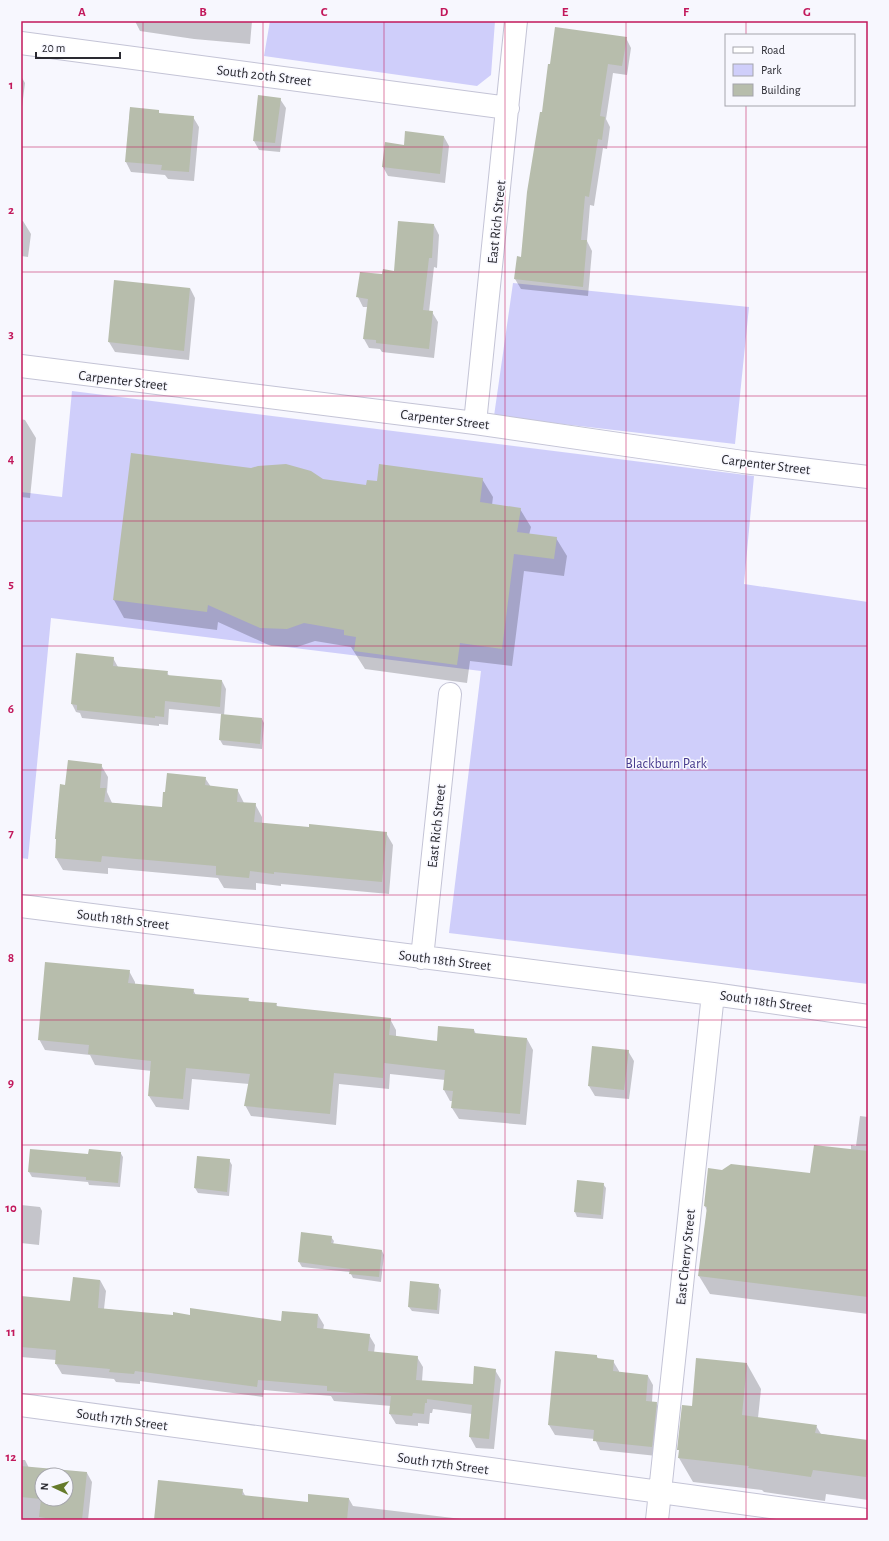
<svg xmlns="http://www.w3.org/2000/svg" width="889" height="1541" font-family="'Alegreya Sans',sans-serif">
<style>
.green{fill:#cfcefa}
.shadow{fill:#0003;fill-rule:evenodd}
.building{fill:#b7bdac;fill-rule:evenodd}
.lines{fill:none;stroke-linecap:round;stroke-linejoin:round}
.minor-casing{stroke:#c4c4d6;stroke-width:24}
.minor{stroke:#fff;stroke-width:22}
.grid{fill:none;stroke:#c2185b;stroke-width:1;stroke-opacity:0.55}
.labels{text-anchor:middle;stroke-width:3;stroke-linejoin:round;paint-order:stroke}
.street-label{font-size:14px;fill:#2a2a31;stroke:#f7f7fe}
.park-label{font-size:14px;fill:#463a8d;stroke:#f7f7fe}
.neatline{fill:none;stroke:#c2185b;stroke-width:1.5}
.grid-label{font-size:13px;text-anchor:middle;font-weight:bold;fill:#c2185b}
</style>
<rect width="100%" height="100%" fill="#f7f7fe"/>
<path class="green" d="M 270,21 L 495,21 L 491,75 L 477,86 L 264,56 Z
M 513,283 L 749,307 L 735,444 L 494,416 Z
M 72,391 L 754,476 L 744,584 L 868,602 L 868,984 L 449,933 L 481,671 L 51,618 L 28,859 L 21,858 L 21,492 L 62,497 Z"/>
<path class="shadow" d="M 135,21 L 252,21 L 250,44 L 194,39 L 140,31 Z
M 626,38 L 631,48 L 627,75 L 613,73 L 606,119 L 610,127 L 607,149 L 603,148 L 594,206 L 590,205 L 587,241 L 592,251 L 588,296 L 521,289 L 515,279 L 522,258 L 542,113 Z
M 21,76 L 25,83 L 21,115 Z
M 280,99 L 286,108 L 280,152 L 259,150 L 254,141 Z
M 130,109 L 158,111 L 160,114 L 193,117 L 199,127 L 194,181 L 168,179 L 165,175 L 131,172 L 126,162 Z
M 444,137 L 449,146 L 445,183 L 388,176 L 383,167 L 404,146 Z
M 21,221 L 23,221 L 31,234 L 28,257 L 21,256 Z
M 434,225 L 439,235 L 437,268 L 434,267 L 429,312 L 432,312 L 438,322 L 434,358 L 382,352 L 380,349 L 369,348 L 364,339 L 368,307 L 363,307 L 358,297 L 383,275 L 395,272 Z
M 190,288 L 195,298 L 189,360 L 115,352 L 109,342 Z
M 21,419 L 25,420 L 36,438 L 30,498 L 21,497 Z
M 132,454 L 367,486 L 378,483 L 482,479 L 493,497 L 492,505 L 520,509 L 531,527 L 529,535 L 556,538 L 567,556 L 564,576 L 524,571 L 512,666 L 470,661 L 467,683 L 365,669 L 351,647 L 315,641 L 297,647 L 271,646 L 218,622 L 217,630 L 124,618 L 114,600 Z
M 113,658 L 118,667 L 167,672 L 169,676 L 222,681 L 226,689 L 224,716 L 262,719 L 264,723 L 262,749 L 223,745 L 220,740 L 222,714 L 169,709 L 168,725 L 159,724 L 159,726 L 82,718 L 80,713 L 76,712 L 72,704 Z
M 101,765 L 108,777 L 107,792 L 112,803 L 162,808 L 205,778 L 211,787 L 237,789 L 244,803 L 255,804 L 262,817 L 262,824 L 386,833 L 393,845 L 389,894 L 281,884 L 281,886 L 256,883 L 256,890 L 224,888 L 218,878 L 108,868 L 108,874 L 63,870 L 56,858 L 57,842 L 56,839 L 66,786 Z
M 129,971 L 135,982 L 135,985 L 193,990 L 196,995 L 248,999 L 250,1002 L 276,1004 L 278,1007 L 390,1019 L 396,1030 L 396,1037 L 438,1042 L 474,1030 L 476,1034 L 527,1039 L 533,1050 L 526,1125 L 459,1119 L 452,1108 L 453,1101 L 450,1101 L 444,1090 L 445,1080 L 390,1074 L 389,1089 L 339,1084 L 336,1125 L 251,1116 L 245,1105 L 249,1084 L 192,1079 L 189,1110 L 156,1107 L 149,1096 L 152,1071 L 95,1065 L 90,1055 L 45,1050 L 39,1039 Z
M 593,1047 L 628,1051 L 634,1061 L 629,1099 L 595,1096 L 589,1086 Z
M 860,1116 L 868,1117 L 868,1314 L 710,1294 L 699,1276 L 707,1211 L 705,1206 L 722,1171 L 811,1174 L 851,1150 L 851,1145 L 856,1146 Z
M 31,1150 L 89,1155 L 120,1152 L 123,1157 L 120,1187 L 89,1185 L 88,1182 L 32,1177 L 29,1172 Z
M 229,1160 L 232,1165 L 229,1196 L 198,1193 L 195,1188 Z
M 603,1184 L 606,1188 L 603,1219 L 577,1217 L 575,1212 Z
M 21,1205 L 40,1207 L 42,1211 L 39,1245 L 21,1243 Z
M 302,1234 L 331,1237 L 334,1241 L 333,1244 L 382,1251 L 384,1255 L 381,1282 L 353,1278 L 350,1272 L 302,1267 L 299,1262 Z
M 100,1280 L 106,1291 L 104,1309 L 174,1316 L 190,1316 L 282,1322 L 318,1315 L 324,1325 L 323,1330 L 369,1335 L 375,1345 L 374,1353 L 417,1357 L 423,1367 L 422,1381 L 474,1385 L 495,1370 L 501,1380 L 494,1449 L 476,1448 L 470,1437 L 472,1414 L 433,1409 L 432,1413 L 430,1413 L 429,1424 L 418,1423 L 418,1426 L 396,1424 L 390,1414 L 391,1406 L 334,1401 L 331,1396 L 264,1390 L 263,1397 L 140,1381 L 140,1384 L 116,1382 L 114,1379 L 62,1374 L 56,1364 L 56,1360 L 21,1357 L 21,1297 L 71,1302 Z
M 438,1285 L 441,1290 L 439,1314 L 412,1311 L 409,1307 Z
M 596,1355 L 599,1360 L 613,1361 L 619,1371 L 619,1373 L 648,1376 L 653,1385 L 652,1402 L 656,1403 L 662,1413 L 657,1456 L 600,1450 L 595,1439 L 555,1435 L 549,1425 Z
M 747,1364 L 761,1389 L 758,1418 L 816,1426 L 821,1434 L 868,1441 L 868,1500 L 826,1494 L 825,1501 L 764,1492 L 762,1490 L 693,1482 L 679,1458 L 680,1452 L 678,1449 L 693,1407 Z
M 21,1460 L 25,1460 L 29,1468 L 87,1473 L 92,1482 L 88,1520 L 21,1520 ZM 42,1475 L 66,1475 L 66,1499 L 42,1499 Z
M 242,1490 L 246,1497 L 308,1503 L 349,1499 L 353,1506 L 470,1520 L 155,1520 Z"/>
<path class="building" d="M 555,27 L 627,37 L 622,66 L 608,64 L 600,116 L 605,117 L 602,140 L 598,139 L 589,197 L 585,196 L 581,240 L 587,240 L 583,287 L 514,279 L 517,256 L 521,257 L 527,192 L 540,112 L 542,112 L 548,64 L 550,64 Z
M 258,95 L 281,98 L 275,143 L 253,141 Z
M 130,107 L 159,110 L 159,113 L 194,116 L 189,172 L 161,170 L 162,165 L 125,162 Z
M 405,131 L 444,136 L 440,174 L 382,167 L 385,142 L 404,145 Z
M 398,221 L 434,224 L 432,258 L 429,258 L 423,310 L 433,311 L 429,349 L 376,343 L 376,340 L 363,339 L 368,299 L 356,297 L 360,272 L 382,274 L 383,269 L 394,271 Z
M 114,280 L 190,288 L 184,351 L 108,342 Z
M 131,453 L 251,468 L 258,466 L 286,464 L 311,471 L 323,479 L 366,485 L 367,480 L 377,481 L 379,464 L 483,478 L 480,502 L 521,508 L 517,532 L 557,537 L 554,559 L 514,554 L 502,649 L 460,643 L 457,665 L 354,651 L 356,637 L 344,635 L 344,630 L 304,623 L 287,629 L 260,628 L 208,605 L 207,612 L 113,600 Z
M 76,653 L 114,657 L 113,666 L 168,671 L 167,675 L 222,680 L 220,707 L 165,701 L 164,717 L 155,716 L 155,718 L 77,710 L 77,705 L 71,704 Z
M 221,714 L 262,718 L 260,744 L 219,740 Z
M 68,760 L 102,764 L 100,788 L 106,788 L 104,802 L 162,807 L 163,792 L 165,792 L 167,773 L 206,777 L 205,785 L 238,789 L 237,802 L 256,803 L 254,822 L 309,827 L 309,824 L 387,832 L 382,882 L 274,872 L 274,874 L 250,871 L 249,878 L 216,875 L 216,866 L 102,856 L 101,862 L 55,858 L 56,839 L 55,839 L 60,784 L 65,785 Z
M 45,962 L 130,970 L 128,983 L 194,989 L 193,994 L 249,998 L 248,1001 L 277,1003 L 276,1006 L 391,1018 L 389,1035 L 437,1041 L 438,1026 L 474,1029 L 474,1033 L 527,1038 L 520,1114 L 451,1108 L 453,1091 L 443,1090 L 445,1070 L 384,1063 L 383,1078 L 334,1073 L 330,1114 L 244,1106 L 250,1074 L 186,1068 L 183,1099 L 148,1096 L 151,1061 L 88,1054 L 89,1045 L 38,1040 Z
M 592,1046 L 629,1050 L 624,1090 L 588,1086 Z
M 814,1145 L 868,1151 L 868,1297 L 698,1276 L 707,1207 L 704,1206 L 708,1168 L 722,1170 L 731,1164 L 810,1173 Z
M 30,1149 L 88,1154 L 89,1149 L 121,1152 L 118,1183 L 86,1180 L 86,1177 L 28,1172 Z
M 197,1156 L 230,1159 L 227,1192 L 194,1188 Z
M 577,1180 L 604,1183 L 601,1215 L 574,1212 Z
M 301,1232 L 332,1236 L 331,1243 L 382,1250 L 379,1277 L 349,1274 L 350,1269 L 298,1262 Z
M 73,1277 L 100,1280 L 98,1308 L 173,1315 L 173,1312 L 190,1315 L 190,1308 L 281,1321 L 282,1311 L 318,1314 L 317,1328 L 370,1334 L 368,1351 L 418,1356 L 416,1380 L 473,1384 L 474,1366 L 496,1369 L 489,1439 L 469,1437 L 472,1405 L 427,1399 L 427,1403 L 425,1403 L 424,1414 L 413,1413 L 412,1416 L 389,1414 L 391,1396 L 327,1391 L 327,1386 L 258,1380 L 257,1387 L 135,1371 L 134,1374 L 109,1372 L 110,1369 L 55,1364 L 56,1350 L 21,1347 L 21,1296 L 70,1301 Z
M 410,1281 L 439,1284 L 437,1310 L 408,1307 Z
M 555,1351 L 597,1355 L 597,1358 L 614,1360 L 613,1371 L 648,1375 L 646,1401 L 657,1402 L 652,1447 L 593,1441 L 594,1430 L 548,1425 Z
M 696,1358 L 747,1363 L 742,1415 L 817,1425 L 815,1433 L 868,1440 L 868,1475 L 866,1475 L 866,1477 L 813,1470 L 811,1477 L 748,1468 L 749,1466 L 678,1458 L 679,1450 L 677,1450 L 682,1405 L 692,1406 Z
M 21,1466 L 87,1472 L 82,1520 L 52,1520 L 52,1519 L 39,1517 L 41,1499 L 21,1497 ZM 42,1475 L 66,1475 L 66,1499 L 42,1499 Z
M 158,1480 L 243,1489 L 242,1495 L 308,1502 L 308,1494 L 349,1498 L 347,1520 L 154,1520 Z"/>
<g class="lines">
<g class="minor-casing">
<path id="minor" d="M 21,43 L 508,108
M 21,366 L 475,423 L 743,462 L 868,477
M 475,423 L 516,21
M 21,906 L 713,994 L 868,1016
M 422,958 L 450,694
M 21,1405 L 866,1520
M 657,1520 L 713,994"/>
</g>
<use href="#minor" class="minor"/>
</g>
<path class="grid" d="M 143,21 L 143,1520M 263,21 L 263,1520M 384,21 L 384,1520M 505,21 L 505,1520M 626,21 L 626,1520M 746,21 L 746,35M 746,105 L 746,1520M 21,147 L 868,147M 21,272 L 868,272M 21,396 L 868,396M 21,521 L 868,521M 21,646 L 868,646M 21,770 L 868,770M 21,895 L 868,895M 21,1020 L 868,1020M 21,1145 L 868,1145M 21,1270 L 868,1270M 21,1394 L 868,1394"/>
<g class="labels">
<g class="street-label">
<text transform="translate(264 75) rotate(7)" y="5">South 20th Street</text>
<text transform="translate(496 222) rotate(-84)" y="5">East Rich Street</text>
<text transform="translate(123 380) rotate(7)" y="5">Carpenter Street</text>
<text transform="translate(445 419) rotate(7)" y="5">Carpenter Street</text>
<text transform="translate(766 464) rotate(7)" y="5">Carpenter Street</text>
<text transform="translate(436 826) rotate(-84)" y="5">East Rich Street</text>
<text transform="translate(123 919) rotate(7)" y="5">South 18th Street</text>
<text transform="translate(445 960) rotate(7)" y="5">South 18th Street</text>
<text transform="translate(766 1001) rotate(8)" y="5">South 18th Street</text>
<text transform="translate(685 1257) rotate(-84)" y="5">East Cherry Street</text>
<text transform="translate(122 1419) rotate(8)" y="5">South 17th Street</text>
<text transform="translate(443 1463) rotate(8)" y="5">South 17th Street</text>
</g>
<g class="park-label">
<text x="666" y="768">Blackburn Park</text>
</g>
</g>
<rect width="889" height="1541" fill="none" stroke="#f7f7fe" stroke-width="44"/>
<rect x="725" y="34" width="130" height="72" fill="#f7f7fe" stroke="#a5a5ac"/>
<rect x="733" y="47" width="20" height="6" fill="#ffffff" stroke="#a5a5ac"/>
<text x="761" y="54" font-size="12" fill="#2a2a31">Road</text>
<rect x="733" y="64" width="20" height="12" fill="#cfcefa" stroke="#a5a5ac"/>
<text x="761" y="74" font-size="12" fill="#2a2a31">Park</text>
<rect x="733" y="84" width="20" height="12" fill="#b7bdac" stroke="#a5a5ac"/>
<text x="761" y="94" font-size="12" fill="#2a2a31">Building</text>
<g transform="translate(54 1487) rotate(274)"><circle r="19" fill="#f7f7fe" stroke="#a5a5ac"/>
<path d="M0-3L7 15L0 10L-7 15Z" fill="#667b2b"/>
<text y="-6" font-size="11" font-weight="bold" text-anchor="middle" fill="#2a2a31">N</text>
</g>
<path d="M36 52v6h84v-6" fill="none" stroke="#2a2a31" stroke-width="2"/>
<text x="42" y="52" font-size="12" fill="#2a2a31" stroke="#f7f7fe" stroke-width="3" paint-order="stroke">20 m</text>
<rect x="22" y="22" width="845" height="1497" class="neatline"/>
<g class="grid-label">
<text x="82" y="16">A</text>
<text x="203" y="16">B</text>
<text x="324" y="16">C</text>
<text x="444" y="16">D</text>
<text x="565" y="16">E</text>
<text x="686" y="16">F</text>
<text x="807" y="16">G</text>
<text x="11" y="89">1</text>
<text x="11" y="214">2</text>
<text x="11" y="338">3</text>
<text x="11" y="463">4</text>
<text x="11" y="588">5</text>
<text x="11" y="713">6</text>
<text x="11" y="837">7</text>
<text x="11" y="962">8</text>
<text x="11" y="1087">9</text>
<text x="11" y="1212">10</text>
<text x="11" y="1336">11</text>
<text x="11" y="1461">12</text>
</g>
</svg>
